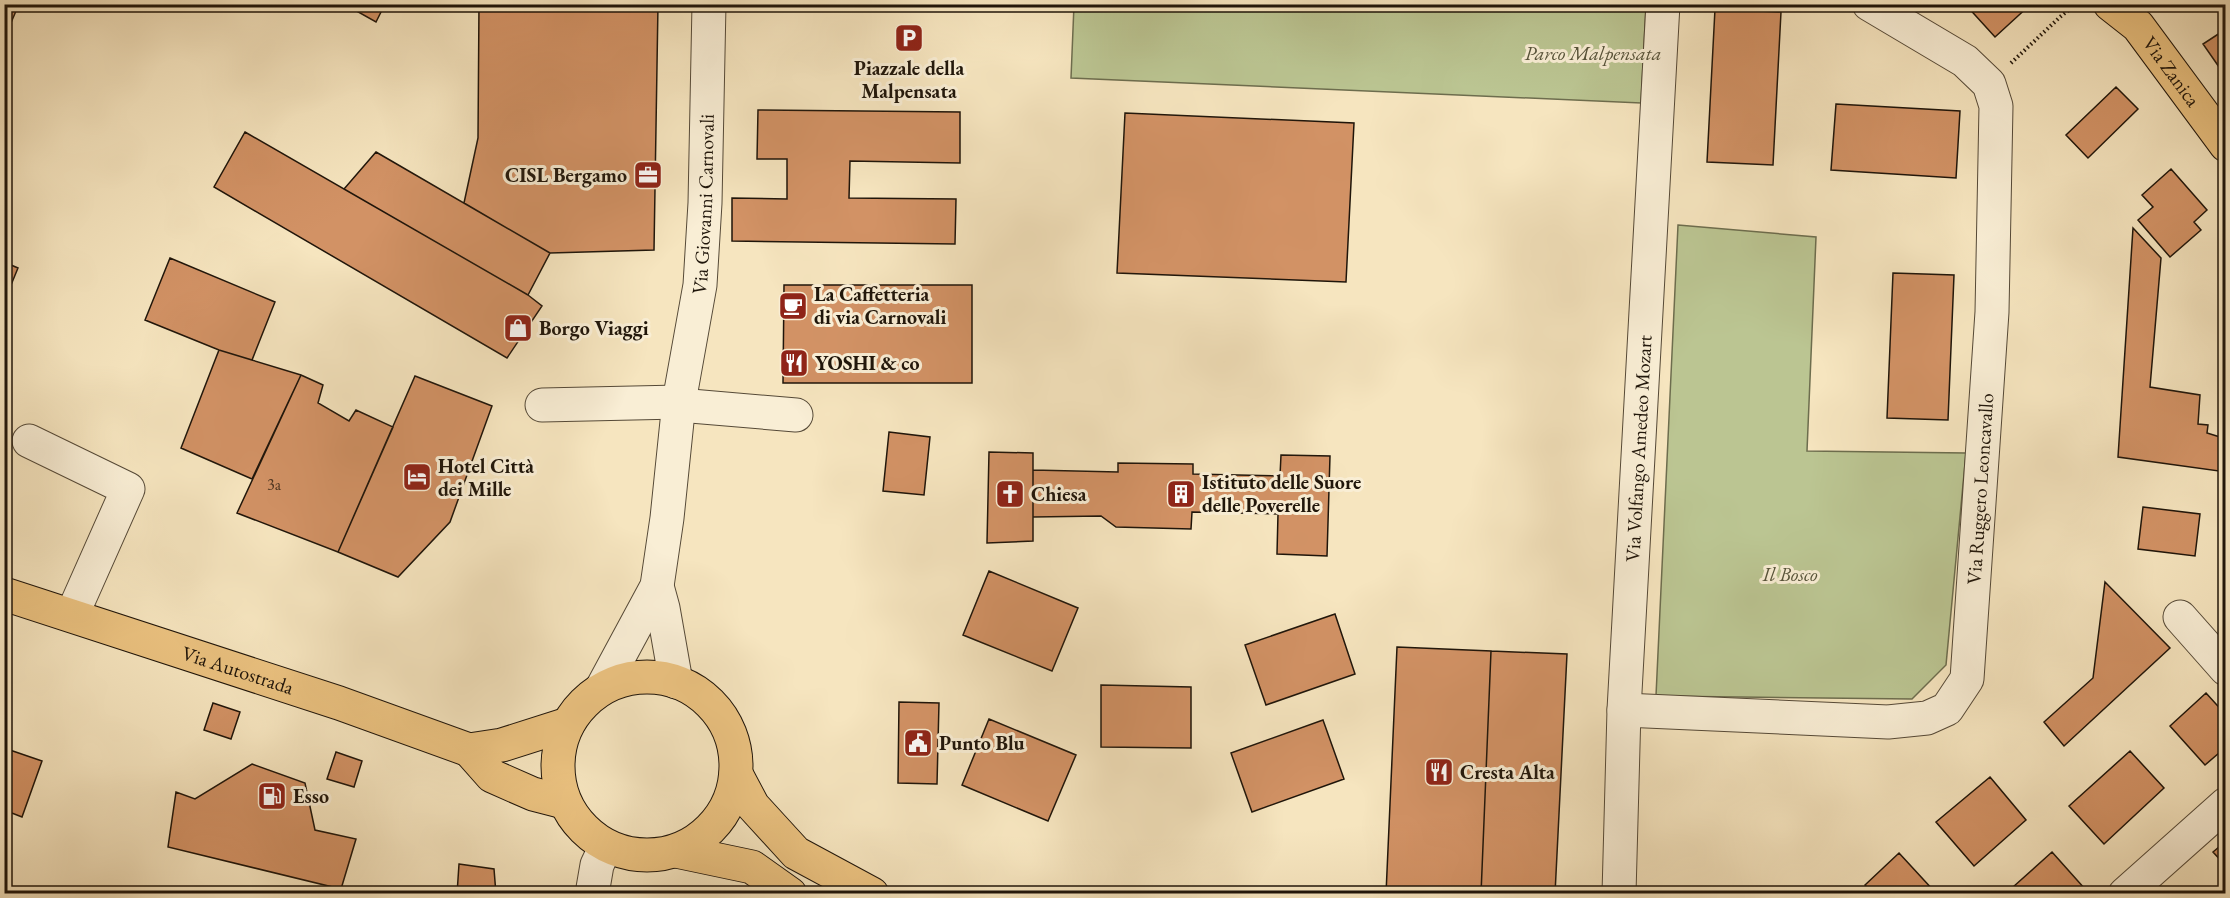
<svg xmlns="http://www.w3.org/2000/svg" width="2230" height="898" font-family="'EB Garamond',serif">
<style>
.green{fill:#bbc592;stroke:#6d6d4e;stroke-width:1.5}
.building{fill:#d29265;stroke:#1f150a;stroke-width:1.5}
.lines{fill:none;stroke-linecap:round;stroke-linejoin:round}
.minor-casing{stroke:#554937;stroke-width:35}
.major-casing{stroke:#1f150a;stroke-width:35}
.path{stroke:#1f150a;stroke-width:4;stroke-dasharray:1.5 3;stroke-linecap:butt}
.minor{stroke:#f9eed5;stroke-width:33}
.major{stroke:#ebc280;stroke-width:33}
.labels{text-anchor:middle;stroke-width:6;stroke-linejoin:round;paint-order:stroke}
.number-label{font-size:16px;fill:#4c3421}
.park-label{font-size:20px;font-style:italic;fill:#56533a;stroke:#f9eed5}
.poi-label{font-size:20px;font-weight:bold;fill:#1f150a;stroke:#f9eed5;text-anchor:start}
.street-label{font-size:20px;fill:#1f150a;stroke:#f9eed5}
</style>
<rect width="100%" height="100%" fill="#f6e5bf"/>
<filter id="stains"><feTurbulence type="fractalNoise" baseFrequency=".00333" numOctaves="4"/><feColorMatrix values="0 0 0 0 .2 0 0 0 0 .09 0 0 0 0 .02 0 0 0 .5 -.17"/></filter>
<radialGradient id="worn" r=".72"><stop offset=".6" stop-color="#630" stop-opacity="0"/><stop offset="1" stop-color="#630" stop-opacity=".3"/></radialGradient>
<path class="green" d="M 1074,5 L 1646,5 L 1641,103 L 1071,78 Z
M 1678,225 L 1816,237 L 1807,451 L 1966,453 L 1946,665 L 1912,699 L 1656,696 Z"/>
<path class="building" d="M 4,4 L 19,4 L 4,39 Z
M 344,4 L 385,4 L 376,22 Z
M 479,4 L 658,4 L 654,250 L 550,253 L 464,203 L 478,138 Z
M 1965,4 L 2031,4 L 1995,37 Z
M 1715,9 L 1781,12 L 1773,165 L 1707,162 Z
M 2226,29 L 2226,77 L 2203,44 Z
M 2116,87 L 2138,109 L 2088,158 L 2066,135 Z
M 1836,104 L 1960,111 L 1956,178 L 1831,170 Z
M 758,110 L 960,112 L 960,163 L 850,161 L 849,198 L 956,199 L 955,244 L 732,241 L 732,198 L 787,199 L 787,159 L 757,159 Z
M 1125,113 L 1354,123 L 1346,282 L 1117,273 Z
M 245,132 L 528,295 L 542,306 L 507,358 L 214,187 Z
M 376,152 L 550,253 L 528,295 L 344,189 Z
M 2171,169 L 2207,210 L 2194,222 L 2201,230 L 2170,257 L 2138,220 L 2153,207 L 2142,195 Z
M 2133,228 L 2161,258 L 2150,387 L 2200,395 L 2198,424 L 2208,425 L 2207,433 L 2220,437 L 2226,418 L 2226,472 L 2118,457 Z
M 170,258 L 275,302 L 252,360 L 219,350 L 145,320 Z
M 4,262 L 18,268 L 4,302 Z
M 1893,273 L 1954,275 L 1948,420 L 1887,418 Z
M 784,285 L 972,285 L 972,383 L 783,383 Z
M 219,350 L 301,375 L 252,479 L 181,448 Z
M 301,375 L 323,385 L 318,403 L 349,421 L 356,410 L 393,427 L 338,552 L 237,513 Z
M 415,376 L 492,406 L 450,522 L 398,577 L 338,552 Z
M 889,432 L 930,437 L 924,495 L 883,491 Z
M 989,452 L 1033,453 L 1033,541 L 987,543 Z
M 1281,455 L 1330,456 L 1327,556 L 1277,554 L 1278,514 L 1192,512 L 1191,529 L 1116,527 L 1101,516 L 1033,517 L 1033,470 L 1118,472 L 1118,463 L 1193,464 L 1193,474 L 1280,476 Z
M 2143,507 L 2200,514 L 2195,556 L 2138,549 Z
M 989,571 L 1078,608 L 1052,671 L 963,635 Z
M 2105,582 L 2170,648 L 2064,746 L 2044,722 L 2093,678 Z
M 1335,614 L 1355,674 L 1266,705 L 1245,645 Z
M 1397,647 L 1491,651 L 1481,894 L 1386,894 Z
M 1491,651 L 1567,654 L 1555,894 L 1481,894 Z
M 1101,685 L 1191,687 L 1191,748 L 1101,747 Z
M 2206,693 L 2226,715 L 2226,747 L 2205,765 L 2170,726 Z
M 899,702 L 939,703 L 937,784 L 898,783 Z
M 213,703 L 240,712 L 231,739 L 204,730 Z
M 989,719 L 1076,755 L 1048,821 L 962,785 Z
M 1323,720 L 1344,779 L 1252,812 L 1231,753 Z
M 4,748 L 42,761 L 22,817 L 4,810 Z
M 2130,751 L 2164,788 L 2104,844 L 2069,806 Z
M 336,752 L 362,761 L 354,787 L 327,779 Z
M 252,764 L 305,783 L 315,830 L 356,839 L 341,889 L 168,847 L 176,792 L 195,799 Z
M 1990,777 L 2026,820 L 1974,866 L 1936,822 Z
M 2226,841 L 2226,866 L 2213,852 Z
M 2052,852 L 2085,889 L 2080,894 L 2019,894 L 2013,887 Z
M 1899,853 L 1934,891 L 1931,894 L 1873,894 L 1865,885 Z
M 459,864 L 494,869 L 496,894 L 457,894 Z"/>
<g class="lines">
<g class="minor-casing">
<g id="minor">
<path d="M 542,405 L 679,402"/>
<path d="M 679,405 L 796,415"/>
<path d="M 29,441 L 128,489 L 72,615"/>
<path d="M 657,586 L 663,608 L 676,682"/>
<path d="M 2180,617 L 2226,669"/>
<path id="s1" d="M 602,688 L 657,586 L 667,518 L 679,402 L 700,285 L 705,203 L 709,4"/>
<path id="s2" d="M 1624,710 L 1888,722 L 1927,718 L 1947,709 L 1967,679 L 1992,312 L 1996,106 L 1989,84 L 1965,61 L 1869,4"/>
<path d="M 592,894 L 597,865 L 606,846"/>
<path id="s3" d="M 1619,894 L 1624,710 L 1663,4"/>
<path d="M 2125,894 L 2226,804"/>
</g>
</g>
<g class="major-casing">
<g id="major">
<path id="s4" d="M 2110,4 L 2138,26 L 2226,145"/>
<path id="s5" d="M 4,594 L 339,703 L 469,750 L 502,745 L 568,724"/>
<circle cx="647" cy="766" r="89"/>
<path d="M 469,750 L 492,776 L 533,794 L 564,802"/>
<path d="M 736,774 L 753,806 L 796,853 L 872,894"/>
<path d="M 676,851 L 752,867 L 790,894"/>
</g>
</g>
<path class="path" d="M 2011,63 L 2060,17 L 2076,4"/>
<use href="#minor" class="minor"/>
<use href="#major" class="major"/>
</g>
<defs>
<g id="parking-square" transform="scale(1.5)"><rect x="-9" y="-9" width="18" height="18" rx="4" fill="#8f2418" stroke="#f9eed5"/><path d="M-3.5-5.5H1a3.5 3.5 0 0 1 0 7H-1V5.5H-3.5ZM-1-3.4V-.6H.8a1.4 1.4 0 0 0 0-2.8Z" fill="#fff"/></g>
<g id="office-square" transform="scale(1.5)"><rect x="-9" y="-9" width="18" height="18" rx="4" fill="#8f2418" stroke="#f9eed5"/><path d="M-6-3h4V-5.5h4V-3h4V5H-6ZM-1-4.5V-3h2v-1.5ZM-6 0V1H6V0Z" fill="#fff"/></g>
<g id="cafe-square" transform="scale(1.5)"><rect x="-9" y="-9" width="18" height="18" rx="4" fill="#8f2418" stroke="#f9eed5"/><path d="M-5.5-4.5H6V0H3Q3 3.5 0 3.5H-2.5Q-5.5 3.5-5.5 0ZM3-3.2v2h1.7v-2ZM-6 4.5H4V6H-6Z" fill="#fff"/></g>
<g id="shop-square" transform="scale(1.5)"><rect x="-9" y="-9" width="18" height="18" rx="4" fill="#8f2418" stroke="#f9eed5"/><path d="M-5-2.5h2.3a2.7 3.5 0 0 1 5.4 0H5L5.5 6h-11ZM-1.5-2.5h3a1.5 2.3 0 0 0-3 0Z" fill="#fff"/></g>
<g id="restaurant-square" transform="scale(1.5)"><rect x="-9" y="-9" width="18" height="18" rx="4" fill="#8f2418" stroke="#f9eed5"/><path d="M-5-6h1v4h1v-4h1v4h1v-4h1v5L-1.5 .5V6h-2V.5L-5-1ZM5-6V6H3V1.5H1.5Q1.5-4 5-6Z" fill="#fff"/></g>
<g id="hotel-square" transform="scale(1.5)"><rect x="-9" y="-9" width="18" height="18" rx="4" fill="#8f2418" stroke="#f9eed5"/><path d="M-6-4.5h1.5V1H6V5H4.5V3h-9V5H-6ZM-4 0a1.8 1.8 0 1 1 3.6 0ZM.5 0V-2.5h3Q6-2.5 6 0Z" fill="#fff"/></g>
<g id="church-square" transform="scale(1.5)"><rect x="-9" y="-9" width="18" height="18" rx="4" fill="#8f2418" stroke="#f9eed5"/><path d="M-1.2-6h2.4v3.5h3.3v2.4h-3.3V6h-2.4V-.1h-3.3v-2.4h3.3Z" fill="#fff"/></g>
<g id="building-square" transform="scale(1.5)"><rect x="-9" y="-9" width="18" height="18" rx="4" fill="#8f2418" stroke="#f9eed5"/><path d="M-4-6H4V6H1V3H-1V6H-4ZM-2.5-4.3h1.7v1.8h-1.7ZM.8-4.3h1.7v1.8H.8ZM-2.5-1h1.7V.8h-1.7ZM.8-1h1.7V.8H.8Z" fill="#fff"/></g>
<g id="civic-square" transform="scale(1.5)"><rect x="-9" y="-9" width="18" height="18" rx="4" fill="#8f2418" stroke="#f9eed5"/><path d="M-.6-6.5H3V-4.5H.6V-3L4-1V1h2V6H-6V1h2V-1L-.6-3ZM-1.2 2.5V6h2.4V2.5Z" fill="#fff"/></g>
<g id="fuel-square" transform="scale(1.5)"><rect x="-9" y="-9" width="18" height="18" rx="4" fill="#8f2418" stroke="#f9eed5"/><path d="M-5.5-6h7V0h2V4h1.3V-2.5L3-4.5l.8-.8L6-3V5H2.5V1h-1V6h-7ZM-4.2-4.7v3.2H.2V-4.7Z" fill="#fff"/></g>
</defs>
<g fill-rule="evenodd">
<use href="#parking-square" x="909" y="38"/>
<use href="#office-square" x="648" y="175"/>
<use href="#cafe-square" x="793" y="306"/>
<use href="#shop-square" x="518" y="328"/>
<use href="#restaurant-square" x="794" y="363"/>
<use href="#hotel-square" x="417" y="477"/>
<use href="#church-square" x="1010" y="494"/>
<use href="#building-square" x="1181" y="494"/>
<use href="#civic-square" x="918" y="743"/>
<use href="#restaurant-square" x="1439" y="772"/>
<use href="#fuel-square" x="272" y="796"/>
</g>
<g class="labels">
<g class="number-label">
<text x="274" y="490">3a</text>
</g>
<g class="park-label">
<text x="1593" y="60">Parco Malpensata</text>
<text x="1790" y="581">Il Bosco</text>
</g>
<g class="poi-label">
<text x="909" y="75" text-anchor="middle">Piazzale della<tspan x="909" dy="23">Malpensata</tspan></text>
<text x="627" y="182" text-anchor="end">CISL Bergamo</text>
<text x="814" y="301">La Caffetteria<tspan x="814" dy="23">di via Carnovali</tspan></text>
<text x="539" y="335">Borgo Viaggi</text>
<text x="815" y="370">YOSHI &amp; co</text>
<text x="438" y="473">Hotel Città<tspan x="438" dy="23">dei Mille</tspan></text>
<text x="1202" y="489">Istituto delle Suore<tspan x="1202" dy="23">delle Poverelle</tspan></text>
<text x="1031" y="501">Chiesa</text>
<text x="939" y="750">Punto Blu</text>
<text x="1460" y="779">Cresta Alta</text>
<text x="293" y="803">Esso</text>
</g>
<g class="street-label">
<text dy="7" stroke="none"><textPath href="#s4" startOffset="92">Via Zanica</textPath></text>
<text dy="7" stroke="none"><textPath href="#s1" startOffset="501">Via Giovanni Carnovali</textPath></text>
<text dy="7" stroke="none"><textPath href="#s3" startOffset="446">Via Volfango Amedeo Mozart</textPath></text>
<text dy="7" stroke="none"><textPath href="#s2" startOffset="552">Via Ruggero Leoncavallo</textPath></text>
<text dy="7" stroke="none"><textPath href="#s5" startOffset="246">Via Autostrada</textPath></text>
</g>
</g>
<rect width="2230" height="898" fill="none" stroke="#f6e5bf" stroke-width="24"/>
<rect x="6" y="6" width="2218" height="886" fill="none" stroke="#1f150a" stroke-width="3"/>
<rect x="12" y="12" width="2206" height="874" fill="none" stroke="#1f150a" stroke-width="1.5"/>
<rect width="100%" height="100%" filter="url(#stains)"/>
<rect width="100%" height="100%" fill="url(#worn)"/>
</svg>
